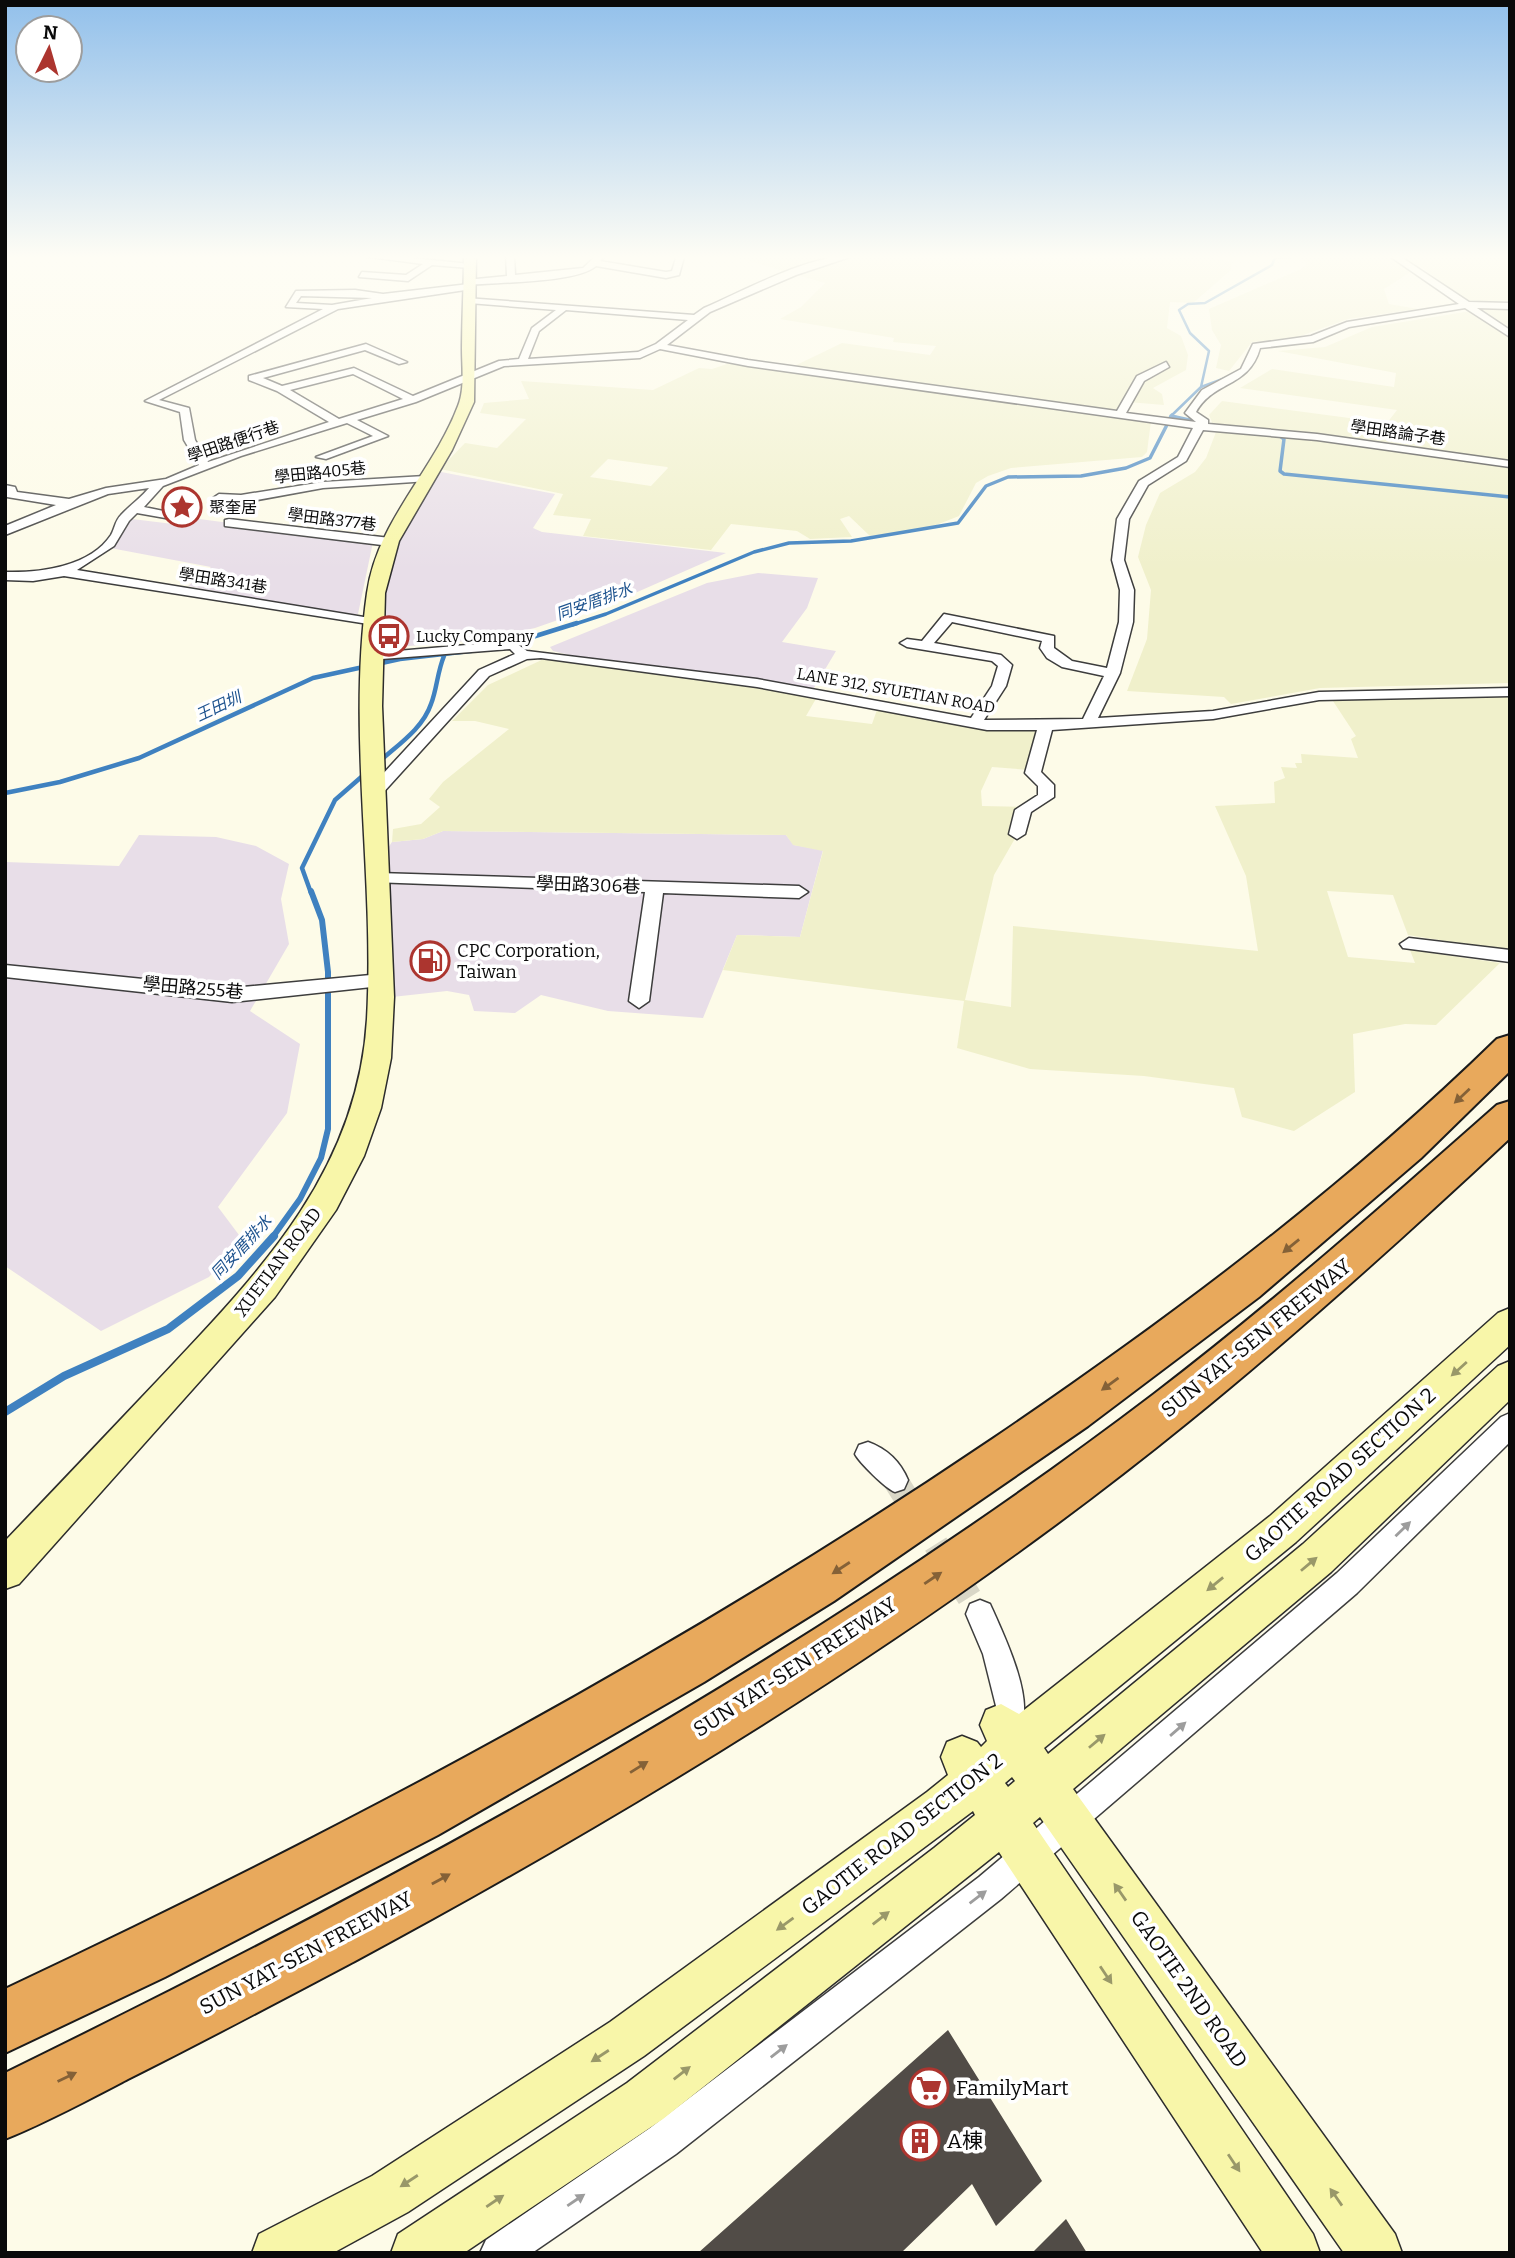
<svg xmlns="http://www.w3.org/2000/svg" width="1515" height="2258" font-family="Bitter,'Noto Sans TC',serif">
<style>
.industrial{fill:#e8dee8}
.farmland{fill:#f0f0cb;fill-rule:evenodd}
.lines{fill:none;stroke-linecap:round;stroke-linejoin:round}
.stream-far4{stroke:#3f81c0;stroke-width:2.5}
.stream-far3{stroke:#3f81c0;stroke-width:3.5}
.stream-far2{stroke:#3f81c0;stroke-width:4.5}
.stream-far1{stroke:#3f81c0;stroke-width:6}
.stream{stroke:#3f81c0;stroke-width:8}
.building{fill:#514c47}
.street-tunnel{stroke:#d9d7c7;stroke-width:25;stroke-dasharray:25 13;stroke-linecap:butt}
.street-casing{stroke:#3d3d3d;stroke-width:3}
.secondary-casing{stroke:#2c2c2c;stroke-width:3}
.highway-casing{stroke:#1b1b1b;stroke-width:4}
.street{fill:#fff;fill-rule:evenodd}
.secondary{fill:#f8f6a9;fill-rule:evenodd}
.highway{fill:#e8a95c;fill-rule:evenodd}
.oneway{fill:#846137}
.oneway2{fill:#999869}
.oneway3{fill:#9d9d9d}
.labels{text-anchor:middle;stroke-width:7;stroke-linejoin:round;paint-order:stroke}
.far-street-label{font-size:16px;fill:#0a0a0a;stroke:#fff}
.far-poi-label{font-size:16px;fill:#0a0a0a;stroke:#fff;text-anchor:start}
.far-water-label{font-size:16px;font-style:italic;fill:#1f548f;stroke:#fff}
.street-label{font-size:18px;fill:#0a0a0a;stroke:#fff}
.poi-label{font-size:18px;fill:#0a0a0a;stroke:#fff;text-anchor:start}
.near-street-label{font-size:21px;fill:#0a0a0a;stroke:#fff}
.near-poi-label{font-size:21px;fill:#0a0a0a;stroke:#fff;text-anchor:start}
</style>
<rect width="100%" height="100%" fill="#fdfbe8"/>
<path class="industrial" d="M 436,471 L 555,494 L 533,528 L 542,532 L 726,553 L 635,593 L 535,628 L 478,640 L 386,648 L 380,583 L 396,543 Z
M 124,518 L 181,525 L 192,518 L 373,542 L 358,614 L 341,615 L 188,586 L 211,567 L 105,547 Z
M 758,573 L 818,578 L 807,608 L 782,642 L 836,651 L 814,688 L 807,690 L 574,656 L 553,651 L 550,647 L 707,583 Z
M 443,831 L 786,835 L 794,845 L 823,850 L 800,937 L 737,935 L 703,1018 L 608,1011 L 541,995 L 515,1013 L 474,1011 L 469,995 L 447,991 L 392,997 L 386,851 L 392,842 L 423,839 Z
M 139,835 L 216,837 L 256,846 L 289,864 L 281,899 L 289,944 L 250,1011 L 300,1044 L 287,1113 L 218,1207 L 242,1239 L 209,1277 L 101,1331 L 5,1266 L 5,862 L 119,866 Z"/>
<path class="farmland" d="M 728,255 L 1200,255 L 1232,262 L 1231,270 L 1193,303 L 1170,302 L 1167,328 L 1181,336 L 1188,355 L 1186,370 L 1153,388 L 1162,394 L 1164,405 L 1128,402 L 1127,416 L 1151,421 L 1147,452 L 1142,457 L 1011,468 L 988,476 L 976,483 L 959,516 L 926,529 L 870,536 L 849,516 L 840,519 L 852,537 L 810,539 L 797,531 L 731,524 L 711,550 L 583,536 L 591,519 L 553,515 L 563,494 L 440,469 L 465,443 L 497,448 L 526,419 L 480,413 L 484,403 L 529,399 L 521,381 L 653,390 L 699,368 L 712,369 L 730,363 L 784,371 L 842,343 L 930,355 L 936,346 L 893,342 L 894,338 L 780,319 L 801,307 L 825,283 ZM 608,459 L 667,467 L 668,468 L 651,486 L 590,477 Z
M 1297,255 L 1510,255 L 1510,301 L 1466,301 L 1420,266 L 1384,289 L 1389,304 L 1418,309 L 1348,319 L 1295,338 L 1252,342 L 1229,371 L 1216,368 L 1221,345 L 1212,330 L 1209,309 L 1301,269 L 1307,264 Z
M 1496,307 L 1510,308 L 1510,683 L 1320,688 L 1231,704 L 1224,697 L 1127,691 L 1147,639 L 1151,590 L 1138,557 L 1146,525 L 1160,493 L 1195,472 L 1206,458 L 1216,432 L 1209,415 L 1222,401 L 1387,423 L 1397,410 L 1240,388 L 1272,369 L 1394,387 L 1396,373 L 1278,351 L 1325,347 L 1372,327 Z
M 548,657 L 817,697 L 806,716 L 872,724 L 878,707 L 1034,729 L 1037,736 L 1030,770 L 992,767 L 981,791 L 982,806 L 1033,807 L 994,875 L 965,1000 L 1011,1007 L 1013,926 L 1258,951 L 1246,876 L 1215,806 L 1275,803 L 1274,782 L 1285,778 L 1281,767 L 1297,768 L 1295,763 L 1302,763 L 1301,754 L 1358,758 L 1351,739 L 1356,736 L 1331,698 L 1510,694 L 1510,948 L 1502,950 L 1408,935 L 1393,895 L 1327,891 L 1348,957 L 1415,963 L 1410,950 L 1500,963 L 1436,1025 L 1405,1024 L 1353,1034 L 1355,1092 L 1294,1131 L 1242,1117 L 1234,1088 L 1144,1076 L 1030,1069 L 957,1048 L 964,1001 L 723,970 L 737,935 L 800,937 L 823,851 L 793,845 L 786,835 L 443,831 L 423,839 L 392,842 L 393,829 L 421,824 L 440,807 L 429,799 L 443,782 L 509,729 L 475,721 L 452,721 L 488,685 Z"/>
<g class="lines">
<path class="stream-far4" d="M 1277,258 L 1316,255
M 1463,303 L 1504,304
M 1310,337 L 1349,322
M 1201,387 L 1228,377
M 1171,416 L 1176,417
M 1170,417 L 1201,387 L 1209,351 L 1190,333 L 1179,310 L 1188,304 L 1205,303 L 1272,265 L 1276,255"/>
<path class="stream-far3" d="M 1171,416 L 1203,423
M 1276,433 L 1284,439 L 1280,471 L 1284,474 L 1510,497
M 572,625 L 606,614 L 754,552 L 789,543 L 851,541 L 958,523 L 986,486 L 1008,477 L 1081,476 L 1126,468 L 1150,458 L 1172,415"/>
<path class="stream-far2" d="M 510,644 L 577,623
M 380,761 C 399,744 423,728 431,704 C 437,689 437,673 444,656
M 5,793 L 60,782 L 139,758 L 313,678 L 400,659 L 496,648
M 311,893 L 302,868 L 335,800 L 367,772"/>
<path class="stream-far1" d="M 272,1238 L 300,1199 L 321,1158 L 328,1129 L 328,972 L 322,920 L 311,891"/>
<path class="stream" d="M 5,1412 L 64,1376 L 168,1329 L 238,1276 L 274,1236"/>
</g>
<path class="building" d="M 948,2030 L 1042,2181 L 996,2226 L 972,2184 L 901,2253 L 698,2253 Z
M 1066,2219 L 1087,2253 L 1032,2253 Z"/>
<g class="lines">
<path class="street-tunnel" d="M 895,1480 L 980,1614"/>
<g class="street-casing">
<path id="street" d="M 383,255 L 470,264 L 474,266 L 470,268 L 432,265 L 408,281 L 359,277 L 362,272 L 406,275 L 423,264 L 362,256 Z
M 506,255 L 514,255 L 515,275 L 583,268 L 597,255 L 606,255 L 600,261 L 666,272 L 672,271 L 677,255 L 684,257 L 679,275 L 666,278 L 596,266 C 577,283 498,282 469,285 L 472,289 L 338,309 L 159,400 L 189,408 L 195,440 L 208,462 L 329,422 L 277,391 L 249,380 L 249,376 L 366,344 L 407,362 L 399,364 L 365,350 L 263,378 L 282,386 L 354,368 L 413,396 L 499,361 L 519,359 L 532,328 L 556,310 L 469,303 L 466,298 L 694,315 L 704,308 C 748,289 808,255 856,255 L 796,275 L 710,312 L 667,345 L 748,360 L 1117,411 L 1137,376 L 1166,362 L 1169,367 L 1144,381 L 1126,413 L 1196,422 L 1185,413 L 1202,390 L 1241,369 L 1253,344 L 1311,336 L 1347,322 L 1459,304 L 1388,255 L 1398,255 L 1469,302 L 1510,303 L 1510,309 L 1477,308 L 1510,330 L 1510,337 L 1465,308 L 1349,327 L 1313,342 L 1260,348 C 1249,388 1214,380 1196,412 L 1208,420 L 1208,424 L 1317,434 L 1510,461 L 1510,467 L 1317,440 L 1203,430 L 1186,461 L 1148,485 L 1129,519 L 1124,560 L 1134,590 L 1133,622 L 1120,673 L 1098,718 L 1213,711 L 1319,692 L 1510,688 L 1510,696 L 1319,700 L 1213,719 L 1052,730 L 1041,772 L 1054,785 L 1054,797 L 1031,812 L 1025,834 L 1017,839 L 1009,834 L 1015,810 L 1038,795 L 1038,786 L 1025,773 L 1037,730 L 987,730 L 757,687 L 541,658 L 527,659 L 489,676 L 381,795 L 369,795 L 369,789 L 479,670 L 515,654 L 510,649 L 369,660 L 367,657 L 374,653 L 513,641 L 527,651 L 757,679 L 971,718 L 992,686 L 998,666 L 992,661 L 907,647 L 900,643 L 907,639 L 922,641 L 944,614 L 1054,636 L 1054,648 L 1072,661 L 1107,668 L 1119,622 L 1120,590 L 1112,560 L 1117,519 L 1139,481 L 1178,457 L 1193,428 L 748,366 L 660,349 L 640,358 L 504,366 L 416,402 L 357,420 L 388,436 L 326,459 L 316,457 L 373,436 L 347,423 L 241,456 L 163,486 L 144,507 L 188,516 L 188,522 L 137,513 L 129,521 L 114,546 L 77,570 L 376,619 L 383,623 L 381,626 L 64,576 L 33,581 L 5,580 L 5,572 C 39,573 90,567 111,535 C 115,528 115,521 121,515 C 130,505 141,498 149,488 L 108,494 L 5,535 L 5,526 L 56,505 L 7,497 L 5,485 L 15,487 L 17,492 L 69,499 L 106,488 L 166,479 L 199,465 L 184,440 L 180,412 L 145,401 L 323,309 L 286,307 L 296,291 L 355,290 L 383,294 L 469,284 L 466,280 L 507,276 ZM 301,296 L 372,298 L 332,305 L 296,303 ZM 566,310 L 688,320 L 656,344 L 638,352 L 528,359 L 539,331 ZM 353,374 L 403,399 L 339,419 L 290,390 ZM 952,622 L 1042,641 L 1040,648 L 1047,658 L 1062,667 L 1104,676 L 1083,719 L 984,720 L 1006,686 L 1012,665 L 1001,655 L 934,643 Z
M 425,476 L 429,477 L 429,481 L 323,488 L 241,503 L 219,502 L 213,498 L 219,494 L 241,495 L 323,482 Z
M 229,519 L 390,538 L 396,542 L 390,546 L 225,526 L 225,520 Z
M 378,873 L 799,886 L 808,892 L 799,898 L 663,893 L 649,1001 L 639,1008 L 629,1001 L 645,892 L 372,882 L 369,878 Z
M 1409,938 L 1510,950 L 1510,962 L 1403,948 L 1400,944 Z
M 5,965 L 232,988 L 381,974 L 390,980 L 381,986 L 232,1002 L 5,977 Z
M 1510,1413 L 1510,1442 L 1357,1593 L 1001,1899 L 676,2154 L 532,2253 L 480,2253 L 486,2240 L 650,2128 L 979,1877 L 1337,1573 L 1501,1417 Z
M 868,1442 C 887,1449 900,1461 908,1480 L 904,1489 L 895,1492 C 886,1489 859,1462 855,1454 L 859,1445 Z
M 980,1600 L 990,1604 C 1003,1633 1034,1697 1021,1726 L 1011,1731 L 1001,1726 L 983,1654 L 966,1614 L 970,1604 Z"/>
</g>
<g class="secondary-casing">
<path id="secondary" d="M 464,255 L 476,255 L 474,402 L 452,450 L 399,541 L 385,593 L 382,706 L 394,997 L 391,1058 L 381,1108 L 364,1156 L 336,1210 L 275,1297 L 19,1584 L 5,1589 L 5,1541 C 57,1487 108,1433 159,1379 C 259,1273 358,1172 367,1019 C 375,877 347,734 367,593 C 377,521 433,472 458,406 C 465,388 462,368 462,349 C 462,318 464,286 464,255 Z
M 1510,1308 L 1510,1345 L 1296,1542 L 1044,1748 L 1048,1754 L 1303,1544 L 1498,1366 L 1510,1361 L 1510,1400 L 1331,1572 L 1073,1789 L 1395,2234 L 1402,2253 L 1344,2253 L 1040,1817 L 1033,1823 L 1313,2234 L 1320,2253 L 1263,2253 L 999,1852 L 663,2119 L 464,2253 L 391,2253 L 398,2234 L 627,2083 L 934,1848 L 975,1815 L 973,1811 L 644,2056 L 408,2212 L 333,2253 L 252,2253 L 259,2234 L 372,2176 L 610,2022 L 927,1792 L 948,1775 L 941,1757 L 947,1742 L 962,1736 L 977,1742 L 981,1747 L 987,1741 L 980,1725 L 986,1710 L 1001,1704 L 1019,1714 L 1270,1516 L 1498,1313 ZM 1012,1777 L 1015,1781 L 1008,1787 L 1005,1783 Z"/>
</g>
<g class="highway-casing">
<path id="highway" d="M 1510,1035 L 1510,1071 L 1421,1158 L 1259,1297 L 1088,1426 L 834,1601 L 704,1682 L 438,1835 L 165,1977 L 5,2053 L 5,1989 C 347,1828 681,1650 994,1438 C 1172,1317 1343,1189 1497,1039 Z
M 1510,1101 L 1510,1138 C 1405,1236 1300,1331 1188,1422 C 936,1627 641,1807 355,1961 C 279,2001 204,2041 128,2079 C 88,2100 47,2122 5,2139 L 5,2073 C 405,1877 799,1664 1154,1394 C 1273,1303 1385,1204 1497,1105 Z"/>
</g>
<use href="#street" class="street"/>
<use href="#secondary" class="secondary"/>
<use href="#highway" class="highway"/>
</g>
<defs><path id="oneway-solid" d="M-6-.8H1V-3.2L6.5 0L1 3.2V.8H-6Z" transform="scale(1.75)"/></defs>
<g class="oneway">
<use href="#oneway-solid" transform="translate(1462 1096) rotate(137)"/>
<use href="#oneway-solid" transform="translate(1291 1246) rotate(141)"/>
<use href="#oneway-solid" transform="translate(1110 1384) rotate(144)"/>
<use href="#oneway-solid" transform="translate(841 1568) rotate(147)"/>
<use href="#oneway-solid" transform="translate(933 1578) rotate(-34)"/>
<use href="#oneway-solid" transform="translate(639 1767) rotate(-32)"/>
<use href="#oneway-solid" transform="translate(441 1879) rotate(-29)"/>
<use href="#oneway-solid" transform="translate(67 2077) rotate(-26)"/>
</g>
<g class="oneway2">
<use href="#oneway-solid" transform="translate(1459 1369) rotate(138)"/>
<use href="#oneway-solid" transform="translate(1309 1564) rotate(-40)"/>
<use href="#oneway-solid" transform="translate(1215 1584) rotate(141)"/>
<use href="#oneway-solid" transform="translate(1097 1741) rotate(-40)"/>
<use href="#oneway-solid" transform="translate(1120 1892) rotate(-125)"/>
<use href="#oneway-solid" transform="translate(881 1918) rotate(-38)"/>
<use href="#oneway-solid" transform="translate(785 1924) rotate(144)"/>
<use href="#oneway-solid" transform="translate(1106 1975) rotate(56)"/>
<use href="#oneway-solid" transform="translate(600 2056) rotate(147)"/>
<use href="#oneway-solid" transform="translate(682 2073) rotate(-38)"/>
<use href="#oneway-solid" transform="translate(1234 2163) rotate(56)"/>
<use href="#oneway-solid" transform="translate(409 2181) rotate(147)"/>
<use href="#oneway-solid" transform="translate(1336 2197) rotate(-125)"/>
<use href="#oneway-solid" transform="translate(495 2201) rotate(-34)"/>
</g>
<g class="oneway3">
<use href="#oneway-solid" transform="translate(1403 1529) rotate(-44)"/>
<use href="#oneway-solid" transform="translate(1178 1729) rotate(-41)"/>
<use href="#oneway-solid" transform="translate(978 1897) rotate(-37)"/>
<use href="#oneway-solid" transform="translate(779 2051) rotate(-38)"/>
<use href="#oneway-solid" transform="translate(576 2200) rotate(-34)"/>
</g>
<linearGradient id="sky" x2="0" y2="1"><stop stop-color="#92c0eb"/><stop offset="0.45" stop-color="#fefdf5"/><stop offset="1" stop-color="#fefdf5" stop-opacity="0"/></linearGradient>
<rect width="1515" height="571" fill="url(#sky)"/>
<defs>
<g id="sight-ring" transform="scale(2.0125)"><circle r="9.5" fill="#fff" stroke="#ac352f" stroke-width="1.5"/><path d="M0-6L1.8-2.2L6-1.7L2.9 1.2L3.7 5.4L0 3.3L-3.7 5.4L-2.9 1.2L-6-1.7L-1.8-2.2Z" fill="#ac352f"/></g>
<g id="bus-ring" transform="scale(2.0125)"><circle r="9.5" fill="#fff" stroke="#ac352f" stroke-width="1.5"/><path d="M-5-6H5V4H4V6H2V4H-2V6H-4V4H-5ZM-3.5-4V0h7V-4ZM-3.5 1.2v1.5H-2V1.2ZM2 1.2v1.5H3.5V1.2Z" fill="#ac352f"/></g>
<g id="fuel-ring" transform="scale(2.0125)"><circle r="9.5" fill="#fff" stroke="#ac352f" stroke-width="1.5"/><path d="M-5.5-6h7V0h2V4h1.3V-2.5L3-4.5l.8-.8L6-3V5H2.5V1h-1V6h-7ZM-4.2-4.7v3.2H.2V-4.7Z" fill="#ac352f"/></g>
<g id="supermarket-ring" transform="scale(2.0125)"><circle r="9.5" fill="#fff" stroke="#ac352f" stroke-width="1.5"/><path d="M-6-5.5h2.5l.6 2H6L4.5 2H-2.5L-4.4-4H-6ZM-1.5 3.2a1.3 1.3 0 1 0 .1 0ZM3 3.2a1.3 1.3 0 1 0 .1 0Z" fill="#ac352f"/></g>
<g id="building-ring" transform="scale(2.0125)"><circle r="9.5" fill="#fff" stroke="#ac352f" stroke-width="1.5"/><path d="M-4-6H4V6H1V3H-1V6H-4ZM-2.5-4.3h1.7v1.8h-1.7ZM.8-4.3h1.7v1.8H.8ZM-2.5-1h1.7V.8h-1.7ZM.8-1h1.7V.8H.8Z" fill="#ac352f"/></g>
</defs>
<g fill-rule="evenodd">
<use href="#sight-ring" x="182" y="507"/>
<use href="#bus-ring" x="389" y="636"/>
<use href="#fuel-ring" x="430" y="961"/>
<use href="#supermarket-ring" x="929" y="2088"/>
<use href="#building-ring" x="920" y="2141"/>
</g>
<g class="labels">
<g class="far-street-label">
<text transform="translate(1398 432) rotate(8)" y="6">學田路論子巷</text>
<text transform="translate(233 441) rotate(-19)" y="6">學田路便行巷</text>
<text transform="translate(320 472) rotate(-6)" y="6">學田路405巷</text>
<text transform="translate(332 519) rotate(7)" y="6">學田路377巷</text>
<text transform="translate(223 580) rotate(9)" y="6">學田路341巷</text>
<text transform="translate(896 690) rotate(10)" y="6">LANE 312, SYUETIAN ROAD</text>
</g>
<g class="far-poi-label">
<text x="209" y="513">聚奎居</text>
<text x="416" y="642">Lucky Company</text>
</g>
<g class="far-water-label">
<text transform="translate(594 601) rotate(-20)" y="6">同安厝排水</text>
<text transform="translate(218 706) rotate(-25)" y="6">王田圳</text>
<text transform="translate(241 1247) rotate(-47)" y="6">同安厝排水</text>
</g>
<g class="street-label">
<text transform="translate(588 885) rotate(2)" y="6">學田路306巷</text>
<text transform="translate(193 988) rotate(5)" y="6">學田路255巷</text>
<text transform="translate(278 1262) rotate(-53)" y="6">XUETIAN ROAD</text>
</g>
<g class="poi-label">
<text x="457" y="957">CPC Corporation,<tspan x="457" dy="21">Taiwan</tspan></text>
</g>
<g class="near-street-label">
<text transform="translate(1256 1338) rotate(-39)" y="7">SUN YAT-SEN FREEWAY</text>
<text transform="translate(1340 1475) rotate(-42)" y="7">GAOTIE ROAD SECTION 2</text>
<text transform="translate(795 1667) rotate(-33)" y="7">SUN YAT-SEN FREEWAY</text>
<text transform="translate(902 1834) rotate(-38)" y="7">GAOTIE ROAD SECTION 2</text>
<text transform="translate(306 1953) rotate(-28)" y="7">SUN YAT-SEN FREEWAY</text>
<text transform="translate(1189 1989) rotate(55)" y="7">GAOTIE 2ND ROAD</text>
</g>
<g class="near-poi-label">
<text x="956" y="2095">FamilyMart</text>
<text x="947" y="2148">A棟</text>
</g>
</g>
<rect width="1515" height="2258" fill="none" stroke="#0a0a0a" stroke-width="14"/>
<g transform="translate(49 49) rotate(5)"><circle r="33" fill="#ffffff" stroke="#9d9d9d" stroke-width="2"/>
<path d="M0-5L12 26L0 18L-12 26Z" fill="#ac352f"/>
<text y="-10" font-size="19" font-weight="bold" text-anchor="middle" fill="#0a0a0a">N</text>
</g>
</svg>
